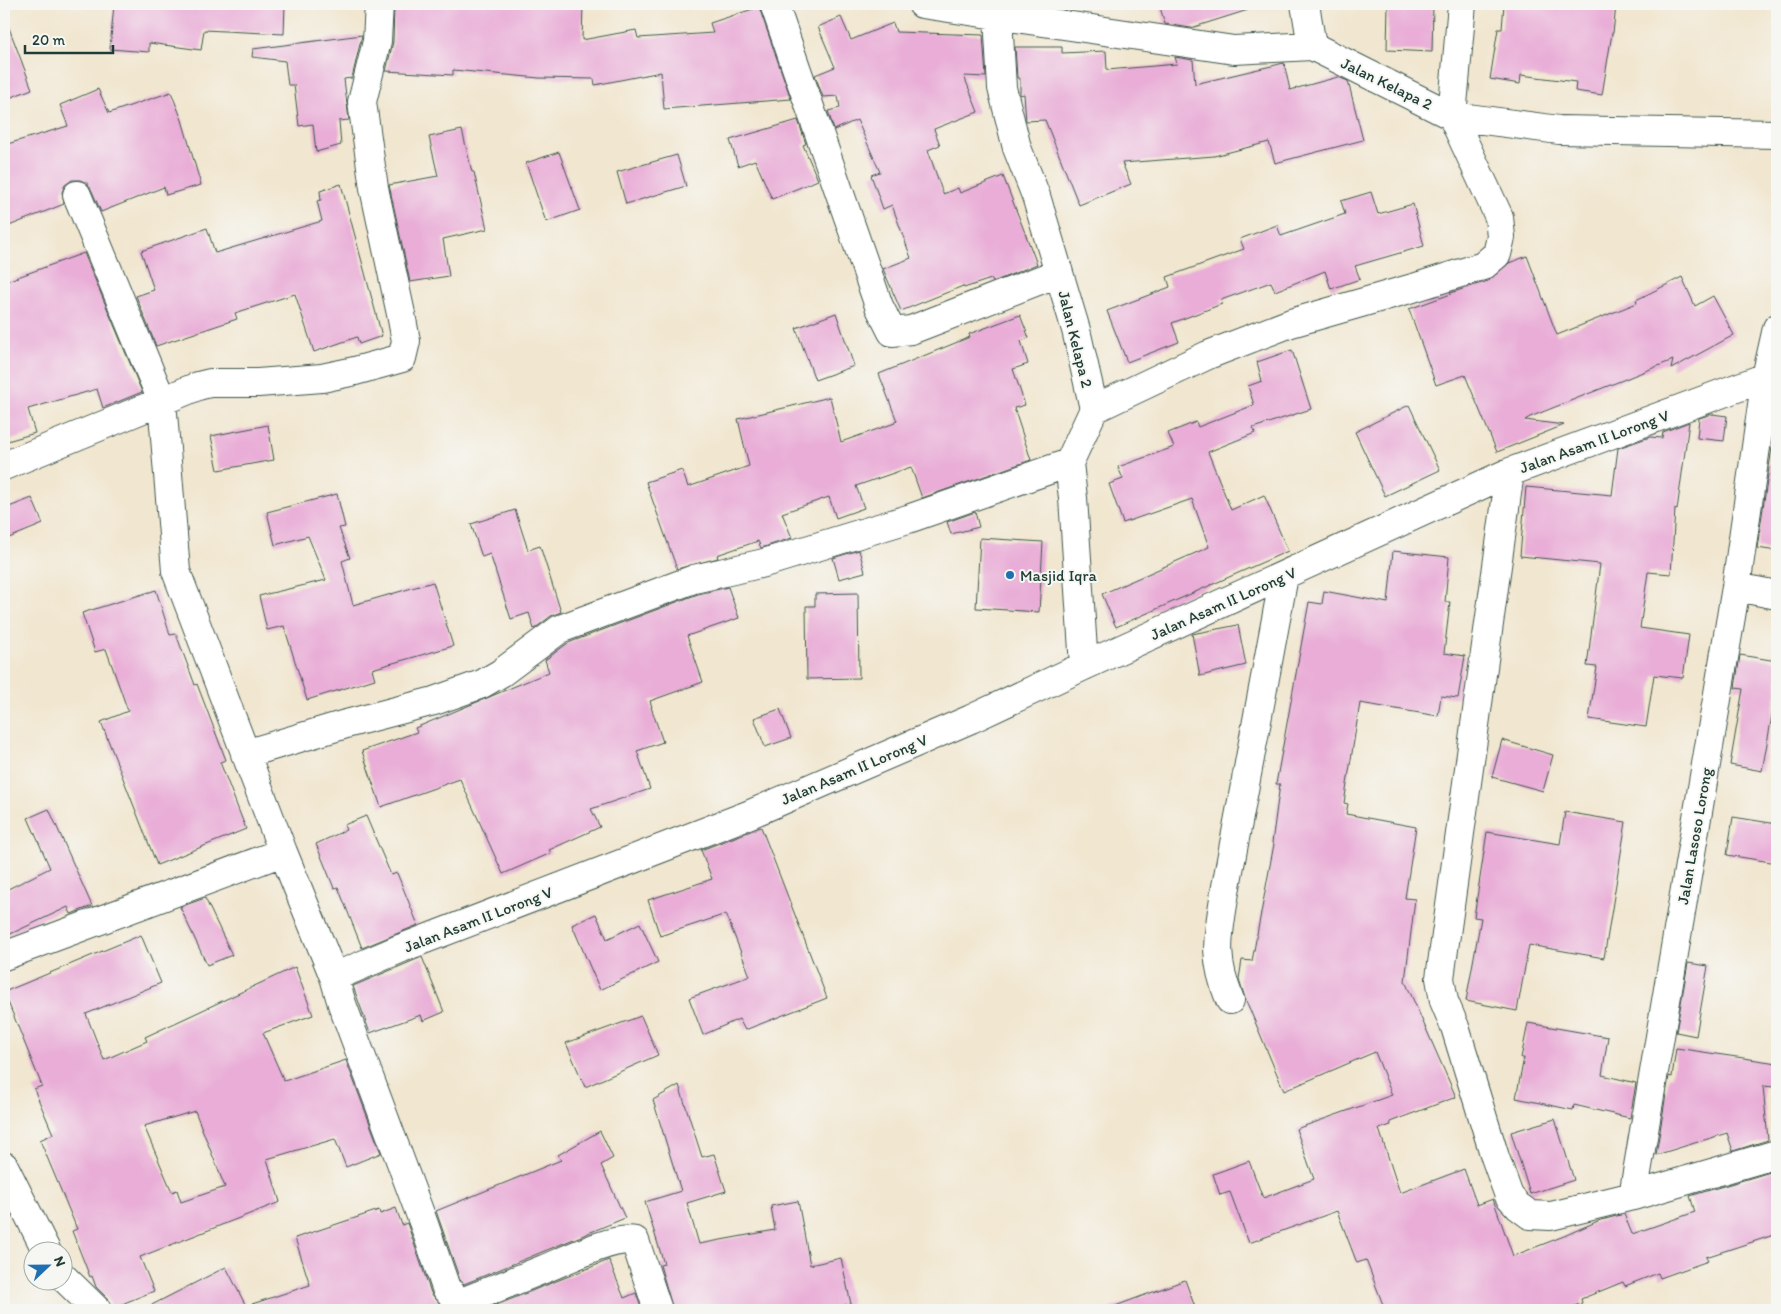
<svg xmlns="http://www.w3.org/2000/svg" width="1781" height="1314" font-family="Itim,sans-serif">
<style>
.building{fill:#e9add7;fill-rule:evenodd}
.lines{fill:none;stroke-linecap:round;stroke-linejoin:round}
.minor-casing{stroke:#3e564b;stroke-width:30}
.minor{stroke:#fff;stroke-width:28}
.poi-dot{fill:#1f6fb2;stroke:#f6f6f2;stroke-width:2}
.labels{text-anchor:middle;stroke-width:4;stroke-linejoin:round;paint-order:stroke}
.street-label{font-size:16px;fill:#1f3d34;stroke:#f6f6f2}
.poi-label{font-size:16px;fill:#1f3d34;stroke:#f6f6f2;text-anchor:start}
</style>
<rect width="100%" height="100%" fill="#f6f6f2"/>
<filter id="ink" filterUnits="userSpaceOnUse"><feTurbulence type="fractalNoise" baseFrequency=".02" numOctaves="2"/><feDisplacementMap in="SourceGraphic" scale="10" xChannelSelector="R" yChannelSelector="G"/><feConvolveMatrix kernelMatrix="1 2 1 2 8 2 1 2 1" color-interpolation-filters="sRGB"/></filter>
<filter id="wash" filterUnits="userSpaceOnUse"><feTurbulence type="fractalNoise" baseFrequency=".0096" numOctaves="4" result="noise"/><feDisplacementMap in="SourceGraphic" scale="20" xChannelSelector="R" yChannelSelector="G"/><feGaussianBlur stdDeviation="1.12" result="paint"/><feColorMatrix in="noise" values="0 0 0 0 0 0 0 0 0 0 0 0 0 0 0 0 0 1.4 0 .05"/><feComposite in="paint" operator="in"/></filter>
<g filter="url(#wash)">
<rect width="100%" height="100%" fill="#f1e6cf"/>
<g id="blocks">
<path class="building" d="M 114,4 L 285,4 L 284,34 L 204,30 L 201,50 L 149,43 L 149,52 L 110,49 Z
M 394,4 L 583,4 L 582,40 L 636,30 L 638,38 L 713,33 L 710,23 L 759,7 L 791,99 L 664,109 L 661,72 L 595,85 L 594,79 L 539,78 L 453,70 L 453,75 L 386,71 L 393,42 Z
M 1159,4 L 1247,4 L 1248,10 L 1191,28 L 1165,24 Z
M 1388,4 L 1433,4 L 1432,52 L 1387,50 Z
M 1504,4 L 1593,4 L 1616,6 L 1613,33 L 1612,33 L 1602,95 L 1575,91 L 1576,82 L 1521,75 L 1520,84 L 1490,79 L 1498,29 L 1502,29 Z
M 841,17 L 851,40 L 893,23 L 896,32 L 983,35 L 986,77 L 964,76 L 978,112 L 934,129 L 940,145 L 928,150 L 943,194 L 958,188 L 960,193 L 1003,176 L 1037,264 L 993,282 L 991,279 L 964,288 L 963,286 L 901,311 L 883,269 L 911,258 L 892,205 L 883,209 L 871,175 L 880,172 L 857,120 L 834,130 L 828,111 L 840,108 L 838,96 L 823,97 L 815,75 L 835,67 L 818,27 Z
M 4,20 L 6,20 L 32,89 L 4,100 Z
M 362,35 L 352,78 L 344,79 L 349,120 L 339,121 L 341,145 L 316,152 L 313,124 L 299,126 L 294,85 L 288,85 L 285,61 L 252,57 L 253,49 Z
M 1015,47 L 1062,47 L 1062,53 L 1106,51 L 1107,70 L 1177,64 L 1175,57 L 1193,60 L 1195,84 L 1284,63 L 1290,90 L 1338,77 L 1348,81 L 1363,140 L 1275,163 L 1269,142 L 1214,156 L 1122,163 L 1131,184 L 1079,205 L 1045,120 L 1026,121 L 1024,94 L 1020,95 L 1020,78 L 1017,78 Z
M 98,89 L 109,113 L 171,92 L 182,120 L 201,185 L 166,195 L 164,187 L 101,212 L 91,189 L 87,183 L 80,180 L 72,180 L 65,185 L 62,192 L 64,204 L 4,228 L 4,145 L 68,126 L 60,105 Z
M 798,120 L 806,144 L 803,145 L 818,180 L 772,199 L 755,160 L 738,166 L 730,140 Z
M 462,130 L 472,172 L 474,172 L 487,229 L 443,239 L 449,276 L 410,282 L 389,185 L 438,176 L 429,137 Z
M 559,152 L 580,210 L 546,222 L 526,163 Z
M 677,155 L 686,186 L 626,204 L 617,172 Z
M 341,184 L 382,336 L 359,344 L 357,337 L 314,352 L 295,294 L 235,313 L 237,319 L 156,346 L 136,296 L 154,290 L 141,251 L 207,228 L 215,253 L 322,221 L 317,201 L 321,200 L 320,191 Z
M 1371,192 L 1378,214 L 1413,204 L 1424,246 L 1355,266 L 1360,279 L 1331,289 L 1325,271 L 1275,291 L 1271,282 L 1221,300 L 1222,304 L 1172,323 L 1179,342 L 1127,362 L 1107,311 L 1170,287 L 1167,277 L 1244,249 L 1240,239 L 1277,225 L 1281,236 L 1345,214 L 1341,201 Z
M 84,253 L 142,392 L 103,408 L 97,389 L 28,409 L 35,433 L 4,442 L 4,282 Z
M 1527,256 L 1557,335 L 1637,303 L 1636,300 L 1682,277 L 1695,306 L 1713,296 L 1734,335 L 1671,369 L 1673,360 L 1530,417 L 1525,420 L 1564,425 L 1497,452 L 1465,375 L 1436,385 L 1409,309 L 1451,294 L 1450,293 L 1488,281 L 1509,263 Z
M 836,313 L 854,366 L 815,380 L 796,328 Z
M 1020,315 L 1029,338 L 1021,341 L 1028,364 L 1013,369 L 1025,405 L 1014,408 L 1031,460 L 922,498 L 911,467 L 856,486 L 864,508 L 836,518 L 829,497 L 782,513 L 792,538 L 761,548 L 758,541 L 717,555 L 718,558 L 677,569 L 646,482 L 682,470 L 688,487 L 749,466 L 738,419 L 830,397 L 841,442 L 895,423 L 894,422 L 897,421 L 879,374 L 970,337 L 969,334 Z
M 1292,350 L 1311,409 L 1253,428 L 1255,433 L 1208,452 L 1231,510 L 1264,495 L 1288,551 L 1116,627 L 1102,594 L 1209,547 L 1192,499 L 1123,523 L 1109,484 L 1123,479 L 1118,467 L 1174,447 L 1168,433 L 1196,422 L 1198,427 L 1254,405 L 1248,386 L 1262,381 L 1257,362 Z
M 1409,405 L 1440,470 L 1385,496 L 1355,432 Z
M 1712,414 L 1727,416 L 1724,441 L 1697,438 L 1699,418 Z
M 1689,422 L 1677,510 L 1675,509 L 1671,574 L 1648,572 L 1640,628 L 1689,635 L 1683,678 L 1654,675 L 1646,727 L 1589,719 L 1597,667 L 1587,666 L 1600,564 L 1520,556 L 1526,487 L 1612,495 L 1618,448 L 1650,437 L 1662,438 L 1663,432 Z
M 268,425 L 274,460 L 218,470 L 211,436 Z
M 1772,448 L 1777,449 L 1777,551 L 1757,548 Z
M 337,494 L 345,527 L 339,528 L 350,558 L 342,561 L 353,605 L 433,582 L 453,646 L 372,669 L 375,679 L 307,700 L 284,626 L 267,630 L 259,596 L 326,580 L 308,536 L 275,545 L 267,512 Z
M 32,498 L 43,524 L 4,540 L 4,509 Z
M 515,510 L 528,550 L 540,546 L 561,612 L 551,616 L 534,629 L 529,613 L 511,619 L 490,554 L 482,557 L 471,524 Z
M 975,512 L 979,527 L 951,534 L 947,522 Z
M 980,538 L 1043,542 L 1039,612 L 976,608 Z
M 859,550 L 865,572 L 839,579 L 833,558 Z
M 1393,551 L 1449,557 L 1445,602 L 1450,602 L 1444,653 L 1465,656 L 1458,698 L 1441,696 L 1438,716 L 1360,703 L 1344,803 L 1348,804 L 1346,814 L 1416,827 L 1405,898 L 1415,899 L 1405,981 L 1456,1097 L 1390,1122 L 1391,1125 L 1379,1129 L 1400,1193 L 1464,1169 L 1477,1205 L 1493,1199 L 1513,1256 L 1564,1236 L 1598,1221 L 1624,1214 L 1632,1234 L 1695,1212 L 1690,1196 L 1777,1170 L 1777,1234 L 1706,1257 L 1708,1261 L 1660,1278 L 1658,1273 L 1625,1286 L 1623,1282 L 1581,1299 L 1582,1303 L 1563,1310 L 1385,1310 L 1366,1260 L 1357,1263 L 1337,1211 L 1249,1243 L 1230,1192 L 1220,1195 L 1213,1174 L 1249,1161 L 1263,1198 L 1314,1179 L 1296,1129 L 1392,1095 L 1375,1052 L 1284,1091 L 1245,998 L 1239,979 L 1242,960 L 1252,961 L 1274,844 L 1272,843 L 1280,784 L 1276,784 L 1309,602 L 1322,604 L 1324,591 L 1388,603 Z
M 728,587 L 739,618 L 687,636 L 703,682 L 650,701 L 652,707 L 651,707 L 663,742 L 637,751 L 650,789 L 591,809 L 600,827 L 549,850 L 551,853 L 503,874 L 460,779 L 381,807 L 362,751 L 417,732 L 415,728 L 549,672 L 545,660 L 568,643 L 698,594 Z
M 156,590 L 170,635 L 176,634 L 195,685 L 197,684 L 226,760 L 220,762 L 246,829 L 157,865 L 101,722 L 128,711 L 106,649 L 95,652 L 82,613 Z
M 858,593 L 859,678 L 807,679 L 806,606 L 815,606 L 815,594 Z
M 1238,625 L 1246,665 L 1200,676 L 1192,634 Z
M 1740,655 L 1777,661 L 1777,688 L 1762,771 L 1730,765 L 1743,689 L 1735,688 Z
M 780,709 L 791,738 L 765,747 L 754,718 Z
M 1502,740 L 1553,755 L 1543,791 L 1492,777 Z
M 49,809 L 92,906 L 71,914 L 68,907 L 4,937 L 4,891 L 50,868 L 28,818 Z
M 1565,812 L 1626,822 L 1604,958 L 1529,945 L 1517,1011 L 1466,1001 L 1481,918 L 1474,917 L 1487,832 L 1560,844 Z
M 366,816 L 391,875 L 397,873 L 418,925 L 362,948 L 338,887 L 334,888 L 316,844 L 346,830 L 344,825 Z
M 1733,817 L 1777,824 L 1777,863 L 1727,855 Z
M 761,827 L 827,998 L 745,1030 L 739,1019 L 703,1035 L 689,998 L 750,976 L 726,914 L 660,936 L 648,900 L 712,879 L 701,850 Z
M 205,898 L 232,955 L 207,965 L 180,907 Z
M 596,914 L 607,939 L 640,923 L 658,962 L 600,990 L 572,925 Z
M 141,935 L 161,983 L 86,1014 L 104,1060 L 147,1041 L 145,1037 L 295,967 L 313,1015 L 263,1033 L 284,1081 L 346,1060 L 381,1153 L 346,1167 L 335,1139 L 267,1159 L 280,1202 L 140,1257 L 154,1291 L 112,1308 L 108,1299 L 96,1287 L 92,1276 L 90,1277 L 72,1231 L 77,1229 L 40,1140 L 53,1134 L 34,1089 L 42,1086 L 4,992 ZM 195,1111 L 225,1187 L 181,1202 L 177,1190 L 172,1192 L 144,1126 Z
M 422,957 L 444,1012 L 423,1021 L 421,1015 L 370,1033 L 353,986 Z
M 1688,963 L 1708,966 L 1696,1036 L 1676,1032 Z
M 641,1016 L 658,1055 L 585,1087 L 566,1043 Z
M 1528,1023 L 1608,1037 L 1602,1075 L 1636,1083 L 1630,1118 L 1574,1105 L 1573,1110 L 1516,1098 L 1524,1058 L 1521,1058 Z
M 1676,1048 L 1777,1063 L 1774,1087 L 1763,1086 L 1768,1140 L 1733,1151 L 1727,1133 L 1656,1155 L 1669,1076 L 1672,1077 Z
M 679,1085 L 702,1157 L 714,1154 L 726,1191 L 687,1203 L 699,1244 L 775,1230 L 771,1206 L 798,1201 L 810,1265 L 841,1258 L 851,1304 L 820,1310 L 673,1310 L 660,1265 L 664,1264 L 645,1202 L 681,1191 L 653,1100 Z
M 1555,1119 L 1574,1180 L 1530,1194 L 1511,1132 Z
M 600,1131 L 613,1158 L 601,1165 L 625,1218 L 464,1284 L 460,1280 L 436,1211 L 561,1160 L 558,1155 Z
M 396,1208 L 402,1225 L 407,1223 L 431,1293 L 445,1310 L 142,1310 L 226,1267 L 247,1308 L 246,1306 L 310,1285 L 295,1238 L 379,1210 L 380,1214 Z
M 609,1260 L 624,1298 L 636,1293 L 642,1310 L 484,1310 Z
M 1185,1280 L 1196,1310 L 1110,1310 L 1110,1308 Z"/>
</g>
</g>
<g filter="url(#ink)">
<use href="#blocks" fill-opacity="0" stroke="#3e564b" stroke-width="1"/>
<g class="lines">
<g class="minor-casing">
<path id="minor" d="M 774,4 L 879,306 L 892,332 L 911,330 L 1058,273
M 922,4 L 1234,50 L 1312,46 L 1452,116 L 1559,130 L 1777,134
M 1305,4 L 1312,46
M 998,16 L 1002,88 L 1017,148 L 1036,196 L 1076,330 L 1094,409 L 1069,463 L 1073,498 L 1084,666
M 77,195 L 162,401 L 198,386 L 210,383 L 258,383 L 322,378 L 355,371 L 402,358 L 406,341 L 401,314 L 374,188 L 362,102 L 377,41 L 379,4
M 1777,328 L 1766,377 L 1736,587 L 1633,1196 L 1777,1154
M 1094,409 L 1208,355 L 1291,323 L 1413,288 L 1483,266 L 1497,254 L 1501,237 L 1499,217 L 1452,116 L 1462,4
M 4,466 L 162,401 L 176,571 L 283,852
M 1510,472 L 1440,978 L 1444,1001 L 1455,1027 L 1495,1157 L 1509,1196 L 1518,1206 L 1530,1215 L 1551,1216 L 1633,1196
M 1736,587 L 1777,595
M 245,754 L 346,724 L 434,701 L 482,684 L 501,673 L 560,629 L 694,579 L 764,563 L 908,519 L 1069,463
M 4,956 L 283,852 L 334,977 L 402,948 L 748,815 L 971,719 L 1084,666 L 1510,472 L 1766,377
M 334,977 L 342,1004 L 425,1227 L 446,1288 L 456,1299 L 462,1302 C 490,1291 517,1280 544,1269 C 566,1260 613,1236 635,1241 L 658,1310
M 1230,1000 C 1212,956 1218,937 1225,892 L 1284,576
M 4,1166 L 47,1252
M 62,1276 L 97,1310"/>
</g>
<use href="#minor" class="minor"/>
</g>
</g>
<circle class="poi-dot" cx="1010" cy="575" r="5"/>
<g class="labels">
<g class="street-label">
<text transform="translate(1387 83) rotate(26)" y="6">Jalan Kelapa 2</text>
<text transform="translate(1076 339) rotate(76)" y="6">Jalan Kelapa 2</text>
<text transform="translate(1594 441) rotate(-20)" y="6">Jalan Asam II Lorong V</text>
<text transform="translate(1223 603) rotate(-24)" y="6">Jalan Asam II Lorong V</text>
<text transform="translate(854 769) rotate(-23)" y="6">Jalan Asam II Lorong V</text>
<text transform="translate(1694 836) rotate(-80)" y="6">Jalan Lasoso Lorong</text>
<text transform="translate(478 919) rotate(-21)" y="6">Jalan Asam II Lorong V</text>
</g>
<g class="poi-label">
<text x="1020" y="581">Masjid Iqra</text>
</g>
</g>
<rect width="1781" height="1314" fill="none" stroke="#f6f6f2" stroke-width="20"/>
<g transform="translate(48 1266) rotate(68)"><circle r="24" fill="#f6f6f2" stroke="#a0aca6"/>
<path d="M0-4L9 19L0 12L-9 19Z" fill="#1f6fb2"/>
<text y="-8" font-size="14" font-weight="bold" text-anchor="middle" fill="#1f3d34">N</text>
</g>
<path d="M25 45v8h88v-8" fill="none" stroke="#1f3d34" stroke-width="2.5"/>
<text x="32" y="45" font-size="15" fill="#1f3d34" stroke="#f6f6f2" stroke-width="4" paint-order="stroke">20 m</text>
</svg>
